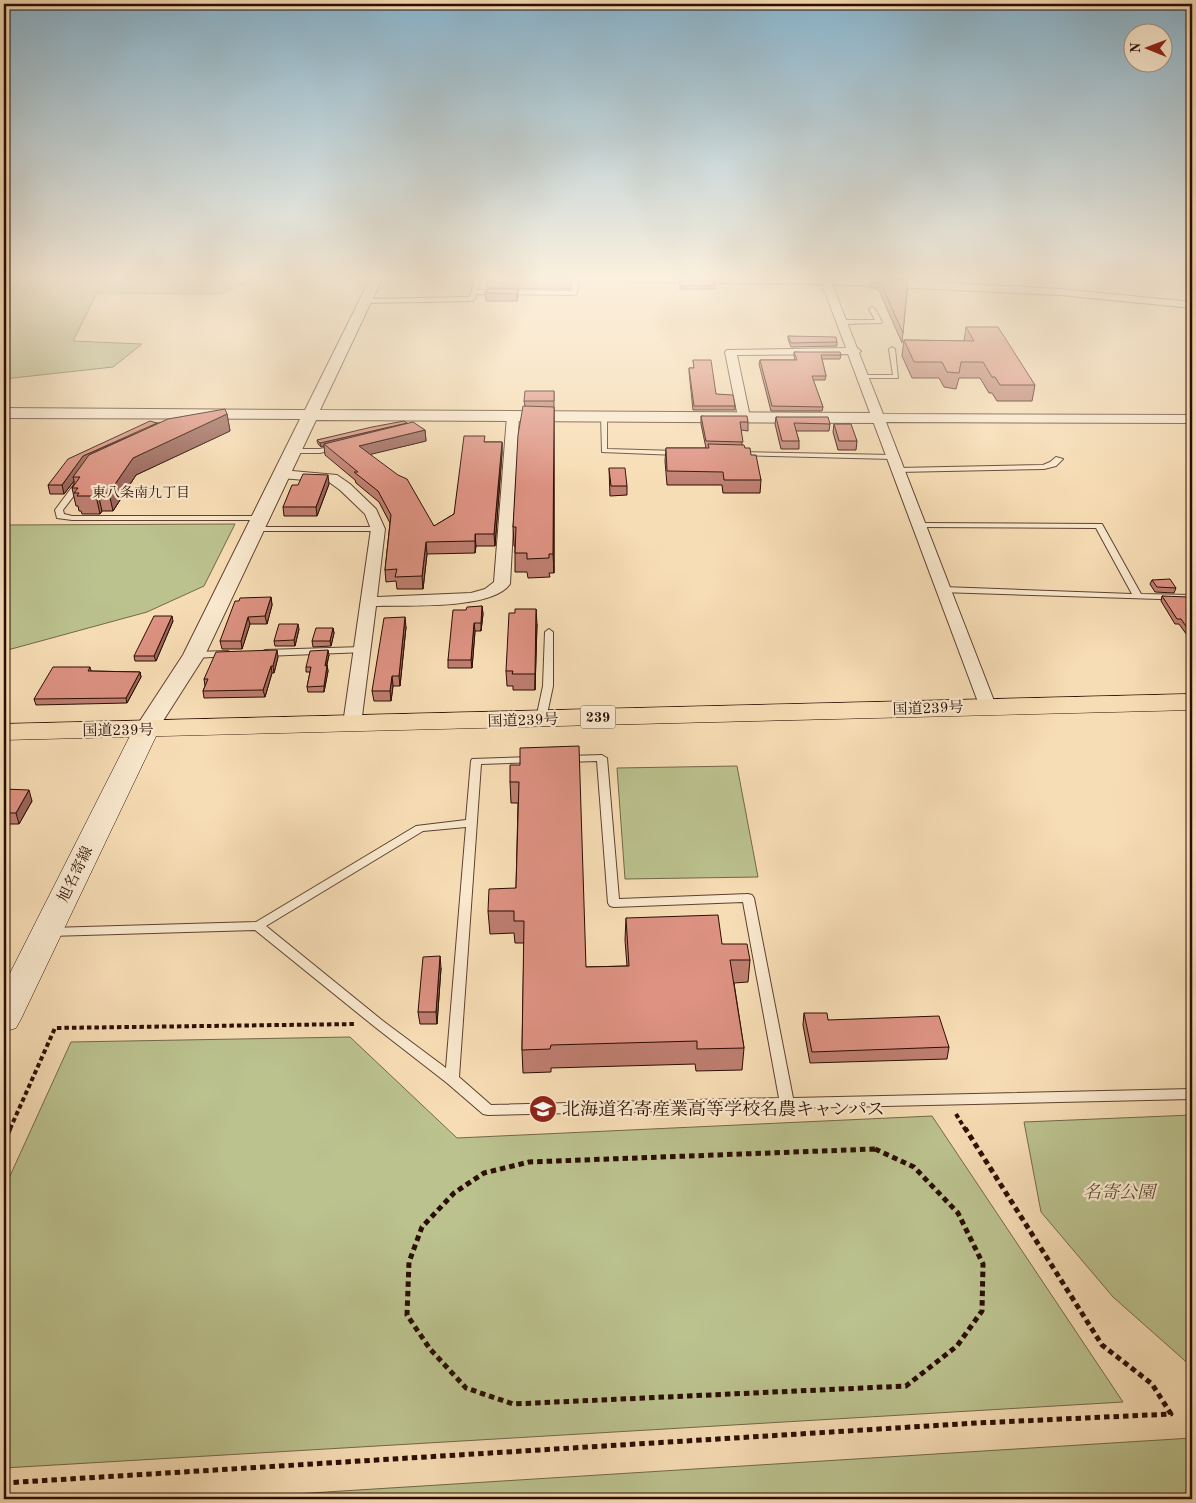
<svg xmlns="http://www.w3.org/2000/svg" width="1196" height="1503" font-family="'Old Standard TT','Noto Serif JP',serif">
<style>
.green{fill:#bbc28e;stroke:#736848}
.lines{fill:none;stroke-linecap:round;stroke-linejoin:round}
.service-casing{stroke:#5e412f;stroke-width:2}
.minor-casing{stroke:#5e412f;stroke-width:2}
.tertiary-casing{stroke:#5e412f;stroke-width:2}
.secondary-casing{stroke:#2b0d02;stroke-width:1}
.trunk-casing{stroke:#2b0d02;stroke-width:1}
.path-far1{stroke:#2b0d02;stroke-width:4;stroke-dasharray:4.5 3;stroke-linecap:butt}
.path{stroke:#2b0d02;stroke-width:5;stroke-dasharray:5.5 4;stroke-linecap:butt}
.service{fill:#fae9cf;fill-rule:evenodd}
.minor{fill:#fae9cf;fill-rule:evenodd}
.tertiary{fill:#fae9cf;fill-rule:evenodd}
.secondary{fill:#fae9cf;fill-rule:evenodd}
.trunk{fill:#f7ddb5;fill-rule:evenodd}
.wall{fill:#be7e70;stroke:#2b0d02}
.shaded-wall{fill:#9b665b;stroke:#2b0d02}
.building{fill:#dd9282;stroke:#2b0d02}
.labels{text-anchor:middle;stroke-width:4.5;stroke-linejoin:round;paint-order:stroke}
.far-neighbourhood-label{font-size:14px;fill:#2b0d02;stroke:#fae9cf}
.shield{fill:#fae9cf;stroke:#694f40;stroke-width:1}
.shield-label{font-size:14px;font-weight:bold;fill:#2b0d02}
.street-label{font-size:15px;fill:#2b0d02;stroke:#fae9cf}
.near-poi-label{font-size:18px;fill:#2b0d02;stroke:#fae9cf;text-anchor:start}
.near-park-label{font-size:18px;font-style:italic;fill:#5d4c33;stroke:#fae9cf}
</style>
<rect width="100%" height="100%" fill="#f7ddb5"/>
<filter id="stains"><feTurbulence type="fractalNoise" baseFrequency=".004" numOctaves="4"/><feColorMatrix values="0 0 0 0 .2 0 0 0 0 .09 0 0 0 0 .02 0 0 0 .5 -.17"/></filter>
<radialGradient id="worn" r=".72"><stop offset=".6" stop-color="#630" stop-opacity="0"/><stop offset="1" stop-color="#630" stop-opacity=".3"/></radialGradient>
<path class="green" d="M 4,277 L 260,277 L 220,294 L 97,293 L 73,341 L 142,344 L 113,367 L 4,379 Z
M 235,524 L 204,586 L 147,612 L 4,651 L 4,525 Z
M 737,766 L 758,877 L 625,879 L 617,768 Z
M 350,1037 L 457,1138 L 932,1116 L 1123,1402 L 4,1468 L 4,1189 L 71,1042 Z
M 1192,1115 L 1192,1367 L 1113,1297 L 1041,1212 L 1024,1122 Z
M 1192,1438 L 1192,1499 L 214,1499 Z"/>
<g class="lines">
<g class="service-casing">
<path id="service" d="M 475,277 L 481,277 L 477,290 L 572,291 L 573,277 L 579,277 L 577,293 L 574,295 L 476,294 L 475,299 L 472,301 L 365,303 L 362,301 L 365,299 L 470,297 Z
M 872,307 L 875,309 L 882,322 L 881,323 L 843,324 L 840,322 L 843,320 L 875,320 L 869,309 Z
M 892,347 L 895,349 L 898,378 L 862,378 L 861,377 L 864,375 L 893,375 L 889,349 Z
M 604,414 L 607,416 L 607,449 L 677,451 L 681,453 L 677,455 L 602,452 L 601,416 Z
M 336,445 L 339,447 L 338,448 L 320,453 L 293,453 L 290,451 L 293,449 L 320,449 Z
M 739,452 L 893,455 L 897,457 L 893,459 L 737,455 L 735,454 Z
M 1056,457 L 1063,459 L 1056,466 L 1044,469 L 898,472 L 894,470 L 898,468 L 1043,465 L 1050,462 Z
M 78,479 L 85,481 L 63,510 L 64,514 L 72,516 L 259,516 L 263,518 L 259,520 L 72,520 L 57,518 L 55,510 Z
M 916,523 L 1102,524 L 1141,594 L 1192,595 L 1192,600 L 940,592 L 939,590 L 943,587 L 1132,594 L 1096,528 L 919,527 L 916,527 Z
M 251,527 L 378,527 L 382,529 L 378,531 L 254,531 L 250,529 Z
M 549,629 L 553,632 L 553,686 L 546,719 L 541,722 L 536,719 L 543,686 L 545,632 Z
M 362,647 L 365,648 L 366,650 L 365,652 L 265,656 L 260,653 L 265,650 Z
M 228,651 L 233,654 L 231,656 L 194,658 L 189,655 L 194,652 Z
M 602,755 L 607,758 L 619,899 L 748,894 L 752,895 L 754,898 L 793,1098 L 1192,1089 L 1192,1099 L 488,1115 L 483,1114 L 447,1083 L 375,1027 L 255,930 L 50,936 L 46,935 L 44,932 L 46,929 L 50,928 L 256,922 L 416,826 L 466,820 L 471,761 L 472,759 L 533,757 L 538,760 L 537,762 L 481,764 L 459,1077 L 491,1105 L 779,1098 L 743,902 L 614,907 L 610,906 L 608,903 L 597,761 L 568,762 L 563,759 L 568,756 ZM 466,827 L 446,1068 L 383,1021 L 266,926 L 423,831 Z"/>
</g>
<g class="minor-casing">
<path id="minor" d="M 629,277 L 861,278 L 1060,289 L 1192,302 L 1192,308 L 1060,295 L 832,284 L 857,348 L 861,351 L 859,353 L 883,414 L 1192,415 L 1192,423 L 886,422 L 996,706 L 993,710 L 987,711 L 981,710 L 848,354 L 737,355 L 750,417 L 744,421 L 738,417 L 725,352 L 727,350 L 846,348 L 822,284 L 632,282 L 629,281 Z
M 513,412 L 519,416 L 510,584 C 492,610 407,605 376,606 L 361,724 L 358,728 L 352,729 L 346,728 L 343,724 L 371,529 L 365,514 L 340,490 L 329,482 L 281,478 L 274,474 L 281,470 L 337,475 L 350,484 L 376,509 L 385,529 L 377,597 L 471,593 L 485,589 L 494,582 L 507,416 Z"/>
</g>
<g class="tertiary-casing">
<path id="tertiary" d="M 371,277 L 383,277 L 320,410 L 878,413 L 884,415 L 886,418 L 884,421 L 878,423 L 316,420 L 205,655 L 154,735 L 146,737 L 138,735 L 134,730 L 183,655 L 300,419 L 4,418 L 4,408 L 305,410 Z"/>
</g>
<g class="secondary-casing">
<path id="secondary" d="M 146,722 L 156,724 L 159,730 L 21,1019 L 16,1028 L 4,1032 L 4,985 L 133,730 L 136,724 Z"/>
</g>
<g class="trunk-casing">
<path id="trunk" d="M 1192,694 L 1192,710 L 4,740 L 4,724 Z"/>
</g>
<path class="path-far1" d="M 956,1114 L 965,1129
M 10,1129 L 55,1028 L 356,1024"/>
<path class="path" d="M 4,1142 L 10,1128
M 875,1149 L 914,1167 L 958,1213 L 983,1264 L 982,1311 L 957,1346 L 906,1386 L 513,1404 L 466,1388 L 430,1349 L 407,1315 L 409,1262 L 422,1227 L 454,1193 L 484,1173 L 529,1162 Z
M 4,1483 L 977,1423 L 1171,1414 L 1152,1384 L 1102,1345 L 965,1128"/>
<use href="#service" class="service"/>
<use href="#minor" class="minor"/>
<use href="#tertiary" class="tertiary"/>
<use href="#secondary" class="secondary"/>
<use href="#trunk" class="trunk"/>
</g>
<path class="wall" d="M 486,277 L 571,277 L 570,289 L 487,288 Z
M 874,277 L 908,277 L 908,279 Z
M 871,278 L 908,280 L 902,343 L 878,288 L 870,288 Z
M 680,281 L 715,286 L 715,289 L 680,289 Z
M 518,289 L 518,296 L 517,301 L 486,301 L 485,293 Z
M 966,327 L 1035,385 L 1032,401 L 997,401 L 992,393 L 989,393 L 980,378 L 959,378 L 956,389 L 944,387 L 939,378 L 912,378 L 902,356 L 904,340 L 964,341 Z
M 788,336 L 837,342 L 837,346 L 791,347 L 788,339 Z
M 794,352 L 841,355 L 840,359 L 822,359 L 826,376 L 825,380 L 813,380 L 823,407 L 822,411 L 771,411 L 759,364 L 760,360 L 795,360 L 794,356 Z
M 693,360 L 716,394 L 735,406 L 735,410 L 693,410 L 689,372 L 689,368 L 694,368 Z
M 554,391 L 554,573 L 549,573 L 550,577 L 528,578 L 527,572 L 515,572 L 515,546 L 514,546 L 513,527 L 525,406 L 524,401 Z
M 227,414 L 230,431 L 136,475 L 113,511 L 102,511 L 100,514 L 82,514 L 81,511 L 79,511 L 78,506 L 76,506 L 72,488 L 74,484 L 74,481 L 64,494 L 50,494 L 48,485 L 157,423 Z
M 701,416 L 748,422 L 748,431 L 741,430 L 742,445 L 745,448 L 751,455 L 761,480 L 760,493 L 723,493 L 722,485 L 667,485 L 665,461 L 666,448 L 706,448 L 701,424 Z
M 776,417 L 830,424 L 829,431 L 796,431 L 799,441 L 799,449 L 781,449 L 775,424 Z
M 407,423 L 425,430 L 426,441 L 370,454 L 434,526 L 454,514 L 485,442 L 502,442 L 502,453 L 495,546 L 476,546 L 475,553 L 427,554 L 423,589 L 397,589 L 396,581 L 386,582 L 385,570 L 390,523 L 379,502 L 356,483 L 355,480 L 325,455 L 324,446 L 321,447 L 318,444 L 317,440 Z
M 834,424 L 857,441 L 856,450 L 838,450 L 833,432 Z
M 609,468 L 627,486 L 627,495 L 610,496 Z
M 329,484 L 317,516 L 284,516 L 283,507 L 298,485 Z
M 1152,580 L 1176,588 L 1174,593 L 1155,592 L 1150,584 Z
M 1162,596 L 1192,601 L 1192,642 L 1179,624 L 1175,624 L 1161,601 Z
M 271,597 L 272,605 L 267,624 L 250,624 L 242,649 L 222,649 L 220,641 Z
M 482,606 L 483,614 L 481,631 L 475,631 L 472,668 L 448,668 L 448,660 L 466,610 Z
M 173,621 L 156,661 L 135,661 L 134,656 Z
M 537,624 L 535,690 L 513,690 L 513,686 L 507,686 L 506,671 Z
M 406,627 L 400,686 L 393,686 L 391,701 L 374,701 L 372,691 Z
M 333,628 L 334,633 L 331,646 L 313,647 L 312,641 Z
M 299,629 L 295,646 L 275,646 L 274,641 Z
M 329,655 L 327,665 L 328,671 L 324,692 L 308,692 L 307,687 L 310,672 L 306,672 L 306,667 Z
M 278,657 L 274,673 L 272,673 L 265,697 L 204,698 L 203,691 L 205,686 L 204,679 Z
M 90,667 L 91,671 L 140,672 L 141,677 L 127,703 L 36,705 L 34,699 Z
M 520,765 L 586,967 L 627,966 L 625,940 L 626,918 L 722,944 L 750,960 L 748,982 L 734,983 L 744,1048 L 742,1070 L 696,1071 L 695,1064 L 551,1068 L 551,1072 L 523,1073 L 522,1050 L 524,943 L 515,943 L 514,933 L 490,934 L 488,911 L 516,888 L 518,803 L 511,803 L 510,782 Z
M 4,789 L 32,801 L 19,824 L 4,824 Z
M 441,968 L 437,1024 L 420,1024 L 418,1012 Z
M 804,1013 L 828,1020 L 949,1047 L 947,1059 L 810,1063 L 803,1025 Z"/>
<path class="shaded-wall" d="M 518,289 L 518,296 L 517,301 L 517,294 Z
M 554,407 L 554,573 L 553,554 Z
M 227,414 L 230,431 L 136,475 L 113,511 L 109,493 L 133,458 Z
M 407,423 L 407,427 L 324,444 L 324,446 L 321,447 L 320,443 Z
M 158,424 L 73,477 L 74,481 L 64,494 L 62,485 L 83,456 Z
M 425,430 L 426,441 L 360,457 L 359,446 Z
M 502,442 L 502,453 L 495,546 L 494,534 Z
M 328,475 L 329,484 L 317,516 L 316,507 Z
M 98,493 L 102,511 L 100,514 L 96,496 Z
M 475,534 L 476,546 L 475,553 Z
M 426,542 L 427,554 L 423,589 L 422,576 Z
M 271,597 L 272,605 L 267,624 L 265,616 Z
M 482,606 L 483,614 L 481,631 L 481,623 Z
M 536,609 L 537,624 L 535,690 L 535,674 Z
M 172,616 L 173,621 L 156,661 L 154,656 Z
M 248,617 L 250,624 L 242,649 L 241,641 Z
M 405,617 L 406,627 L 400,686 L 399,676 Z
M 474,623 L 475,631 L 472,668 L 471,660 Z
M 298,624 L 299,629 L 295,646 L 294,640 Z
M 333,628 L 334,633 L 331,646 L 330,641 Z
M 277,650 L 278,657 L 274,673 L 273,666 Z
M 328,650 L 329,655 L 325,671 L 325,666 Z
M 327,665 L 328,671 L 324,692 L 324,686 Z
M 271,666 L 272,673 L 265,697 L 263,690 Z
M 140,672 L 141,677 L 127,703 L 126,698 Z
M 392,676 L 393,686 L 391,701 L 390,691 Z
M 29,790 L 32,801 L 19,824 L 16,813 Z
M 440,956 L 441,968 L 437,1024 L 436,1012 Z"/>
<path class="building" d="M 871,278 L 908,280 L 903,333 L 879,279 Z
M 680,281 L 714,281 L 715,286 L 680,286 Z
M 487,289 L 518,289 L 517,294 L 485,293 Z
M 966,327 L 998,327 L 1035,385 L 1000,385 L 995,377 L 992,377 L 983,362 L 961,362 L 959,373 L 947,372 L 942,362 L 914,362 L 904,340 L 974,341 Z
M 788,336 L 836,337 L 837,342 L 791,343 Z
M 794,352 L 840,352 L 841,355 L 821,355 L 826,376 L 812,376 L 823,407 L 772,406 L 760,360 L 797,360 Z
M 693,360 L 711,360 L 716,394 L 733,395 L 735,406 L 694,406 L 689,368 L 694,368 Z
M 525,391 L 554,391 L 554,401 L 524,401 Z
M 523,406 L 554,407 L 553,554 L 549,554 L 549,558 L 527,559 L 527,553 L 515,553 L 516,527 L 513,527 L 518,435 Z
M 225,409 L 227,414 L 133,458 L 109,493 L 98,493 L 96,496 L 77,496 L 79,493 L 74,493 L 78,488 L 72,488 L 80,477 L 73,477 L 89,455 L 168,419 Z
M 701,416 L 747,416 L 748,422 L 740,422 L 743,442 L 706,441 Z
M 776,417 L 828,417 L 830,424 L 794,423 L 799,441 L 782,441 Z
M 150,421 L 157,423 L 83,456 L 62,485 L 48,485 L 68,459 Z
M 404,421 L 407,423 L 320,443 L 317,440 L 372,427 Z
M 413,422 L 425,430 L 359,446 L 398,475 L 407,479 L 434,526 L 454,514 L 464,436 L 485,436 L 484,442 L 502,442 L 494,534 L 475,534 L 475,541 L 426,542 L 422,576 L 395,577 L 397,569 L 385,570 L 391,515 L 378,491 L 354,472 L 358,472 L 324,444 Z
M 834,424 L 851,424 L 857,441 L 839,441 Z
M 708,444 L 744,445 L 745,448 L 750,448 L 751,455 L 756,455 L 761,480 L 724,480 L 723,472 L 667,471 L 666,448 L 709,448 Z
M 609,468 L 625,468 L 627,486 L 611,486 Z
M 303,474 L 328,475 L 316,507 L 283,507 L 292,485 L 298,485 Z
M 1170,579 L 1176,588 L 1157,587 L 1152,580 Z
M 1162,596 L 1189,597 L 1192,601 L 1192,635 L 1181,619 L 1177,619 Z
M 271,597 L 265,616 L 248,617 L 241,641 L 220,641 L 235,601 L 239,601 L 240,598 Z
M 482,606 L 481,623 L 474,623 L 471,660 L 448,660 L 453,610 L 466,610 L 467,607 Z
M 515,609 L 536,609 L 535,674 L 512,674 L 513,671 L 506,671 L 509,613 L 515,613 Z
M 154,616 L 172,616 L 154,656 L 134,656 Z
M 405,617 L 399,676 L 392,676 L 390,691 L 372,691 L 384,618 Z
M 279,624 L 298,624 L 294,640 L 274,641 Z
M 316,628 L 333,628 L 330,641 L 312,641 Z
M 277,650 L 273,666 L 271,666 L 263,690 L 203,691 L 208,679 L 204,679 L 216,652 Z
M 328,650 L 325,666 L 327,665 L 324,686 L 307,687 L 311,667 L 306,667 L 310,651 Z
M 53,667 L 90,667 L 88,671 L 140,672 L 126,698 L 34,699 Z
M 579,746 L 586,967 L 629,966 L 626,918 L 718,915 L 722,944 L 747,944 L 750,960 L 730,960 L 744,1048 L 697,1049 L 697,1041 L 551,1045 L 550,1049 L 522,1050 L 524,921 L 514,921 L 514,911 L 488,911 L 489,889 L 516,888 L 519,782 L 510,782 L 510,765 L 520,765 L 520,748 Z
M 4,789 L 29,790 L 16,813 L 4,813 Z
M 440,956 L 436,1012 L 418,1012 L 423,957 Z
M 804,1013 L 827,1013 L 828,1020 L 939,1016 L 949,1047 L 812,1052 Z"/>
<linearGradient id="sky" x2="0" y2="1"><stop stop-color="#8ab7d1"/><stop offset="0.57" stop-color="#fbf0de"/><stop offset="1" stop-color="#fbf0de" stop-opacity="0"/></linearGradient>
<rect width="1196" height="487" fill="url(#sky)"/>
<defs>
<g id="school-disc" transform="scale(1.4375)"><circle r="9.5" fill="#8f2418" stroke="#fae9cf"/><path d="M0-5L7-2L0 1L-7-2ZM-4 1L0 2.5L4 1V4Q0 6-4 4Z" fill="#fff"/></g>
</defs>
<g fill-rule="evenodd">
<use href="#school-disc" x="543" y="1109"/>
</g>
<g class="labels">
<g class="far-neighbourhood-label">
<text x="141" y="497">東八条南九丁目</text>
</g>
<rect class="shield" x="580.5" y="705.5" width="35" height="23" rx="4"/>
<g class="shield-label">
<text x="598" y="722">239</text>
</g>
<g class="street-label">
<text transform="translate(928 708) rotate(-2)" y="5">国道239号</text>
<text transform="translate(523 720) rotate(-2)" y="5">国道239号</text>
<text transform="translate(118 730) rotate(-1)" y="5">国道239号</text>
<text transform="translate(75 874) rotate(-64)" y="5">旭名寄線</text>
</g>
<g class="near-poi-label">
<text x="562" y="1115">北海道名寄産業高等学校名農キャンパス</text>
</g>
<g class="near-park-label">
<text x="1119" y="1198">名寄公園</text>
</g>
</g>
<rect width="1196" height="1503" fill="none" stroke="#f7ddb5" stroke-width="20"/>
<rect x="5" y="5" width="1186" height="1493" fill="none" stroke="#2b0d02" stroke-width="2.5"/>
<rect x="10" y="10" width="1176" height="1483" fill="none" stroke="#2b0d02"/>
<g transform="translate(1148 48) rotate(271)"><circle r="24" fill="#fae9cf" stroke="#a7917d"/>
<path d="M0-4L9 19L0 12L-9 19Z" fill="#8f2418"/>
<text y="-8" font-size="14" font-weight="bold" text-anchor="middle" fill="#2b0d02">N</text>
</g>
<rect width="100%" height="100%" filter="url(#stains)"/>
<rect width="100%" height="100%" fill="url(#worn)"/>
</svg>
